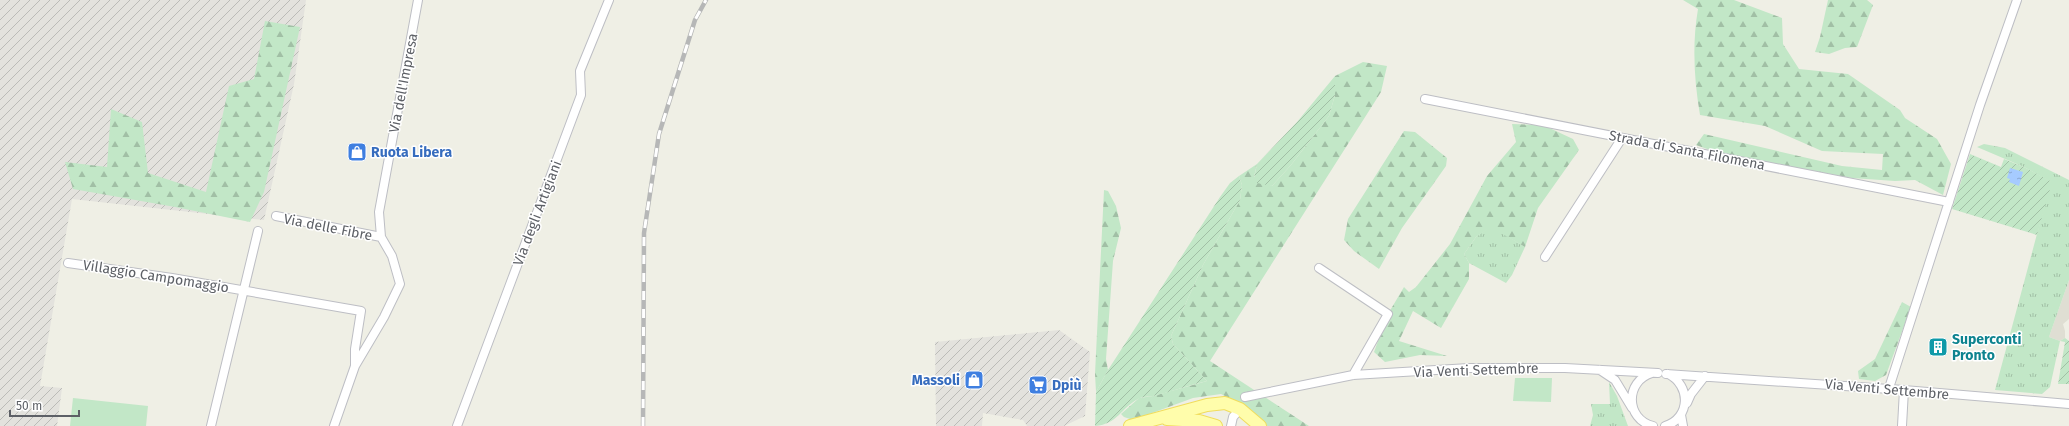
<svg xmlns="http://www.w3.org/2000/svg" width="2069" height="426" font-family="'Fira Sans',sans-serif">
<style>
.industrial{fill:url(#industrial-furrows)}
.education{fill:#dfded3}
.grass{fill:url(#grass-tufts)}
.forest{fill:url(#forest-firs)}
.garden{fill:url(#garden-furrows)}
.pitch{fill:#c2e7c7}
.water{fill:url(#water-ripples)}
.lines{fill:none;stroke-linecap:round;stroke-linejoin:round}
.street-casing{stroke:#bdbec4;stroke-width:10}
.primary-casing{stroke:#f1dd5d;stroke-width:14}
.street{stroke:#fff;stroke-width:8}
.primary{stroke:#fffdab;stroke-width:12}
.rail-casing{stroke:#b6b7b7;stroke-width:4.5}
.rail{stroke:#fff;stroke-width:3;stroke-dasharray:9;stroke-linecap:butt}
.labels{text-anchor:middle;stroke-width:3;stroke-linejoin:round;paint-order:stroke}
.street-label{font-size:14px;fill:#5d6066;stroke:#fff}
.shop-label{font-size:14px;font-weight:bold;fill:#366cbe;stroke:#fff;text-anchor:start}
.culture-label{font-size:14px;font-weight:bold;fill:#0d838f;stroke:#fff;text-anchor:start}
</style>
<defs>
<pattern id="industrial-furrows" width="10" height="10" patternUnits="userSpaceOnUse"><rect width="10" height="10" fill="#e3e2dd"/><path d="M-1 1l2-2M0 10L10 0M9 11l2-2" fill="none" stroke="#bbbbb7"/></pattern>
<pattern id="grass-tufts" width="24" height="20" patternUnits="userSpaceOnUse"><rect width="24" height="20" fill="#c2e7c7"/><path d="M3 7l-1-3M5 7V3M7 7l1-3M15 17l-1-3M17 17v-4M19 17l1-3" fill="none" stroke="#a1bfa5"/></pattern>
<pattern id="forest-firs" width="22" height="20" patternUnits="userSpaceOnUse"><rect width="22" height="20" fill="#c2e7c7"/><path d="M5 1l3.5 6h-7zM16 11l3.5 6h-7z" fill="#a1bfa5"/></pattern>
<pattern id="garden-furrows" width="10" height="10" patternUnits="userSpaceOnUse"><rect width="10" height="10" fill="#c2e7c7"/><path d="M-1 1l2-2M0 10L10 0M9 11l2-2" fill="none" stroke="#a1bfa5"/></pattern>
<pattern id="water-ripples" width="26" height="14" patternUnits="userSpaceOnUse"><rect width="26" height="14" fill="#a6cbff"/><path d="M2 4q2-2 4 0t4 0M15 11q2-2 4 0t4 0" fill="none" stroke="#8aa8d2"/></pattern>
</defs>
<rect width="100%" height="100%" fill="#efefe5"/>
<path class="industrial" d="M 0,0 L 306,0 L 294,84 L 264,220 L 72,199 L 40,386 L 62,388 L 57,426 L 0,426 Z
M 1059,330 L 1090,352 L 1085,416 L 1064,426 L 1027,426 L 1023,420 L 983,413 L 982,426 L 936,426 L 935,342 Z"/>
<path class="education" d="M 2069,280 L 2069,319 L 2063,324 L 2065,331 L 2065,338 L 2060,341 L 2049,337 Z"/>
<path class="grass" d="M 1984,144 L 2005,148 L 2069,180 L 2069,280 L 2049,337 L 2060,341 L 2050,387 L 2042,394 L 1995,390 L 2051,182 L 2024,167 L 1977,147 Z
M 1491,226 L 1525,247 L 1512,275 L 1506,283 L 1469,263 L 1464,254 L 1476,237 Z
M 1609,382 L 1617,396 L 1628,426 L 1590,426 L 1593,415 L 1591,404 L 1610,404 Z"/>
<path class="forest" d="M 1683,0 L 1734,0 L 1782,18 L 1783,44 L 1799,69 L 1848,74 L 1900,110 L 1905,118 L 1937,139 L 1951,164 L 1943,195 L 1915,180 L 1895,181 L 1852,178 L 1721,154 L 1696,145 L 1704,134 L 1842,166 L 1882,170 L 1883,154 L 1822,151 L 1765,126 L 1700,115 C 1694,80 1692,44 1698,9 Z
M 1828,0 L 1867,0 L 1873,5 L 1857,47 L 1845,48 L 1829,54 L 1815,52 L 1820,37 Z
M 265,21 L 300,27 L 264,192 L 250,222 L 175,207 L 73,189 L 65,162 L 107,167 L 111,109 L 142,122 L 148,173 L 206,192 L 229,86 L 254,79 Z
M 1363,62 L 1387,66 L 1381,92 L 1210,361 L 1309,426 L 1267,426 L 1237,402 L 1221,394 L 1193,398 L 1133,420 L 1124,417 L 1121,414 L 1139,398 L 1153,396 L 1207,381 L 1173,344 L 1171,336 L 1203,265 L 1240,200 L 1242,185 L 1239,176 L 1257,164 L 1254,177 L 1272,186 L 1291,165 L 1329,116 L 1335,95 L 1335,76 Z
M 1512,124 L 1543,125 L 1573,139 L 1579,150 L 1538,208 L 1525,247 L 1491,227 L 1476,237 L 1464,254 L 1469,263 L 1469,279 L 1441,328 L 1413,311 L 1399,341 L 1447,356 L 1420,355 L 1385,362 L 1374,352 L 1388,314 L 1404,287 L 1409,292 L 1416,287 L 1450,244 L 1487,176 L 1516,142 Z
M 1404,131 L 1415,132 L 1447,158 L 1446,166 L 1402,228 L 1379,269 L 1354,251 L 1344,240 L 1348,219 Z
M 1104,190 L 1108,191 L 1116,206 L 1121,228 L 1113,261 L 1106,359 L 1108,370 L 1096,392 L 1095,374 Z
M 1902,302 L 1911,307 L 1886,375 L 1875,381 L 1859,379 L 1858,371 L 1875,359 Z"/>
<path class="garden" d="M 1335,76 L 1335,95 L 1329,116 L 1291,165 L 1272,186 L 1257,183 L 1254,178 L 1257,164 L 1297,122 Z
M 1970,154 L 2001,167 L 2004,159 L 2024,167 L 2052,182 L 2037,235 L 1952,209 Z
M 1239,176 L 1242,185 L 1240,200 L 1203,265 L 1171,336 L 1173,344 L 1207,381 C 1189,385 1171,392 1153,396 C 1149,397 1143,396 1138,399 C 1121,408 1118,424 1095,426 L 1096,392 L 1108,370 L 1220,197 L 1230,183 Z
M 2065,338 L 2069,341 L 2069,384 L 2058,384 L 2065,342 L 2060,341 Z"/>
<path class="pitch" d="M 1515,378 L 1552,378 L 1551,402 L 1513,401 Z
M 73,398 L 148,406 L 146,426 L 70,426 Z"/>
<path class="water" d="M 2010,168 L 2023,172 L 2019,186 L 2009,182 L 2010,179 L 2007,178 Z"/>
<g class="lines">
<g class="street-casing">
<path id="street" d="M 1425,99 L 1949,202
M 276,216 L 381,237
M 1545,257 L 1622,138
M 68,263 L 172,278 L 361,311 L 355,349 L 355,366 L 334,426
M 1319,268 L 1388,314 L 1353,375
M 355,366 L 384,317 L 400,284 L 392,256 L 381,237 L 379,212 L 418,0
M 1600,370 L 1615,380 L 1632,408
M 1652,373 C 1625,381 1625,419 1653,426
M 1666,374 L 1904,390 L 2069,404
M 1889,388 L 1980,105 L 2017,0
M 1245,397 L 1353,375 L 1469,368 L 1565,368 L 1658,373
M 1687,403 L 1691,394 L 1705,376
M 1681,415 L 1683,426
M 211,426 L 258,231
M 457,426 L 581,95 L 580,71 L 609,0
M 1231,426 L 1233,417 L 1240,409
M 1665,426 C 1691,418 1691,385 1668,374
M 1902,426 L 1904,390"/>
</g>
<g class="primary-casing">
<path id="primary" d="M 1167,419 L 1199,421 L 1216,426
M 1130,426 L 1207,405 L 1225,403 L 1240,409 L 1260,426"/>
</g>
<use href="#street" class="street"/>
<use href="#primary" class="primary"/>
<g class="rail-casing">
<path id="rail" d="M 643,426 L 644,233 L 659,134 L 695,20 L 706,0"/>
</g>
<use href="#rail" class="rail"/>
</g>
<defs>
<g id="shop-square" transform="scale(1)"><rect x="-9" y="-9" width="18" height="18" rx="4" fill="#3f7fe0" stroke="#fff"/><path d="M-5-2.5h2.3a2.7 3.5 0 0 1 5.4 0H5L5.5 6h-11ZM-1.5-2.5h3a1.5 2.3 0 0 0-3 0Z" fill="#fff"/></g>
<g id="building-square" transform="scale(1)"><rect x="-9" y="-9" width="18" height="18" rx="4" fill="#0f9aa8" stroke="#fff"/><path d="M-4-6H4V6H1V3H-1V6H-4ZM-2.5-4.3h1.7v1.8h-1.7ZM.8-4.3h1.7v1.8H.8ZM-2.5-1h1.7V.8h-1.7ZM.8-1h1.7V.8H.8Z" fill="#fff"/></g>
<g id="supermarket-square" transform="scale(1)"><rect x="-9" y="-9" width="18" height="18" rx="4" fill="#3f7fe0" stroke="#fff"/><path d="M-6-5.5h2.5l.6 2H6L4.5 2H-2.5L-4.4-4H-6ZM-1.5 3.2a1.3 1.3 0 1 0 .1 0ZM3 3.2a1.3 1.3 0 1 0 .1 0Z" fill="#fff"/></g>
</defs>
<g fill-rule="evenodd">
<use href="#shop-square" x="357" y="152"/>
<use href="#building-square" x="1938" y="347"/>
<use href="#shop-square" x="974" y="380"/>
<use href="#supermarket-square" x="1038" y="385"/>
</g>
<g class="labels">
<g class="street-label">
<text transform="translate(403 83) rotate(-79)" y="5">Via dell'Impresa</text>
<text transform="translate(1687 150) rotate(11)" y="5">Strada di Santa Filomena</text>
<text transform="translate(537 213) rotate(-69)" y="5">Via degli Artigiani</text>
<text transform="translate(328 227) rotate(11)" y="5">Via delle Fibre</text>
<text transform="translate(156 276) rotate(9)" y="5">Villaggio Campomaggio</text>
<text transform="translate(1476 370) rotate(-2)" y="5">Via Venti Settembre</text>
<text transform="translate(1887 389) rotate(5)" y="5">Via Venti Settembre</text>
</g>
<g class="shop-label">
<text x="371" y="157">Ruota Libera</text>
<text x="960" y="385" text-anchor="end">Massoli</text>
<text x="1052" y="390">Dpiù</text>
</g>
<g class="culture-label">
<text x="1952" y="344">Superconti<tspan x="1952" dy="16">Pronto</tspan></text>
</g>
</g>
<path d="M10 410v6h69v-6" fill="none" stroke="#5d6066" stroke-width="2"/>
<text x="16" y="410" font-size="12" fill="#5d6066" stroke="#ffffff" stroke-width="3" paint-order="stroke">50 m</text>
</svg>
